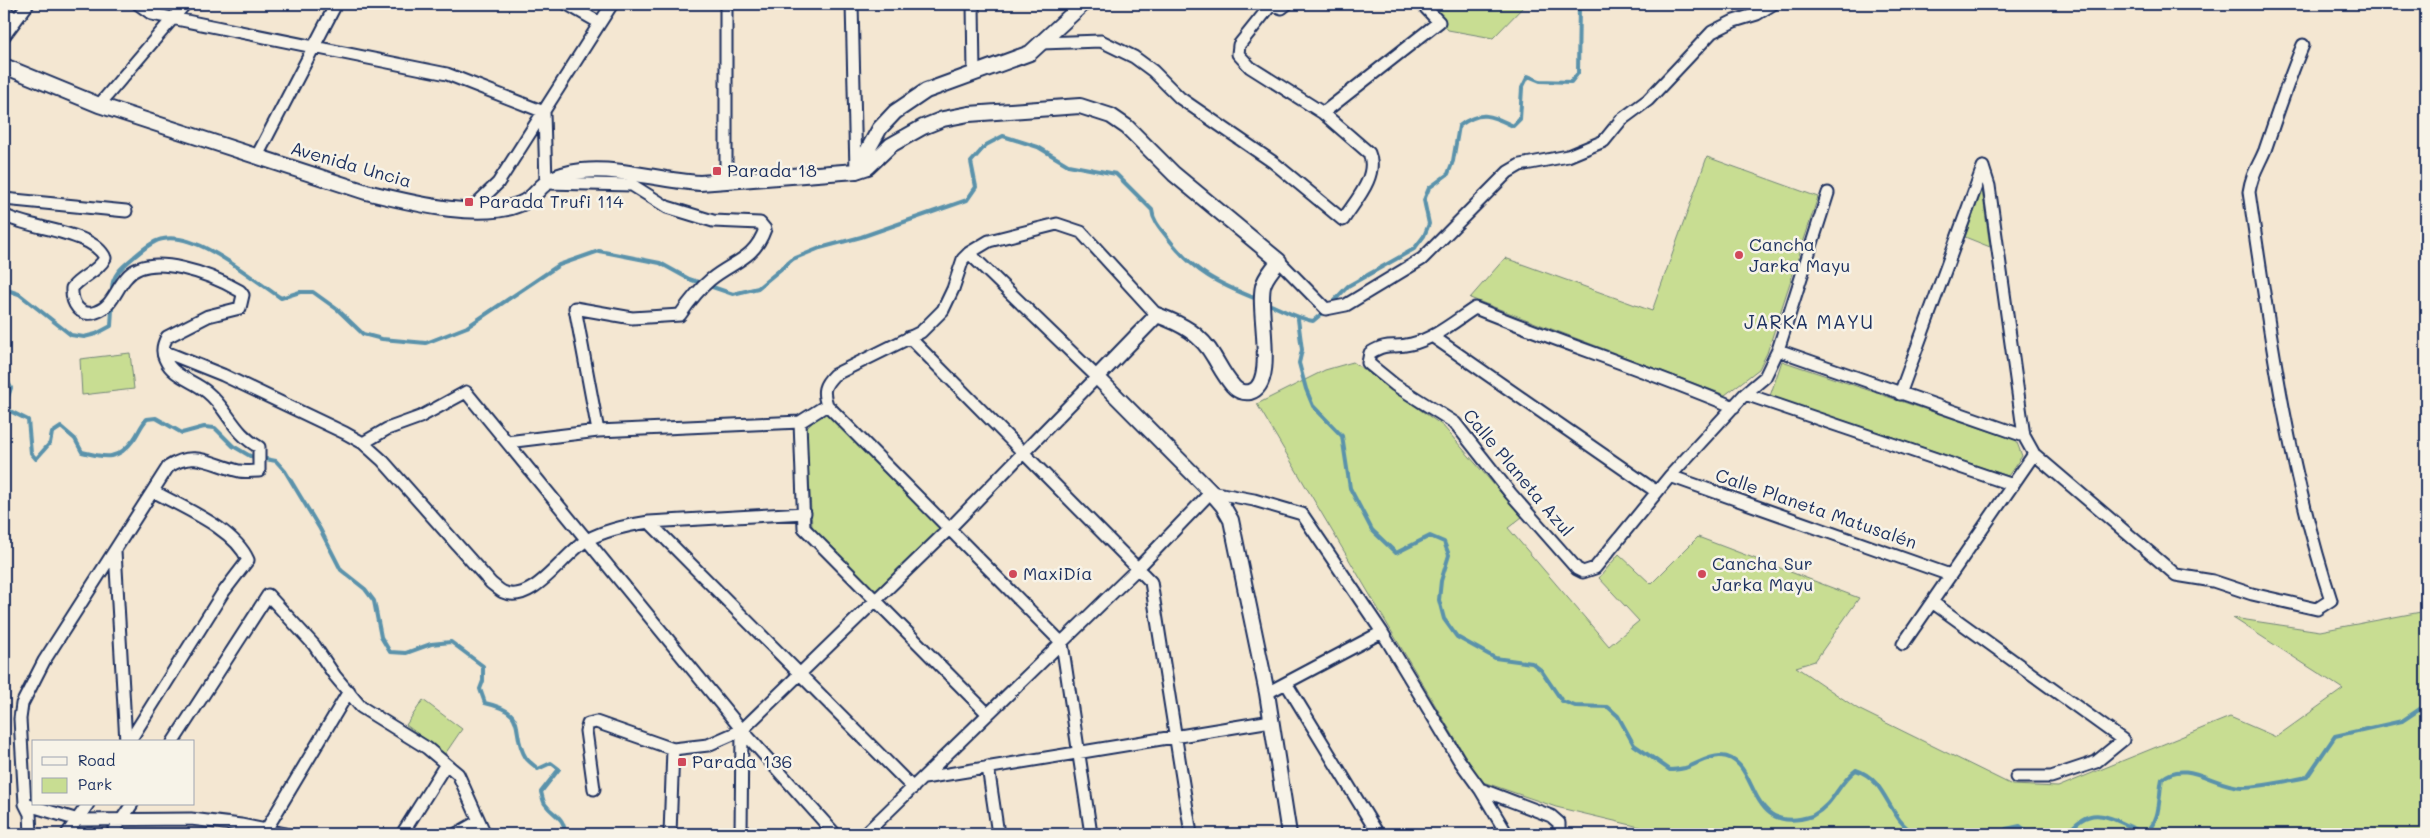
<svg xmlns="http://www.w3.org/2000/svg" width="2430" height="838" font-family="Mali,sans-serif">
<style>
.green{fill:#c8dd92;stroke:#728678}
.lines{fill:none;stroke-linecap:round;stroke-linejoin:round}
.stream{stroke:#5a92ab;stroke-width:4}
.minor-casing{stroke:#1b2f5e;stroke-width:15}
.tertiary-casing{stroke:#1b2f5e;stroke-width:18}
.minor{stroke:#f7f3e8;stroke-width:11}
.tertiary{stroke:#f7f3e8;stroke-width:14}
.poi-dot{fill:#d1495b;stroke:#f7f3e8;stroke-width:2}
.labels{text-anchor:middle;stroke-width:5;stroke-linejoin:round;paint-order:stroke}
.street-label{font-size:18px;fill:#1b2f5e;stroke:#f7f3e8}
.poi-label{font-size:18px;fill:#1b2f5e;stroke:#f7f3e8;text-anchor:start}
.neighbourhood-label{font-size:19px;letter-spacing:1px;fill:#1b2f5e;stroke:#f7f3e8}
</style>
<rect width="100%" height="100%" fill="#f4e7d2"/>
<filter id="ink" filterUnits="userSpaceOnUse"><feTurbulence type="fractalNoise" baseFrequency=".02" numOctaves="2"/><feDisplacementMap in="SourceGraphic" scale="10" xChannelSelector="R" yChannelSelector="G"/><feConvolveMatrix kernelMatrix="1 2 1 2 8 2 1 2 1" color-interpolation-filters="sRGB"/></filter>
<g filter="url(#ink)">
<path class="green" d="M 1427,4 L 1526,4 L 1493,38 L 1448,30 Z
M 1707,157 L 1818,197 L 1767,353 L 1759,369 L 1725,395 L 1470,298 L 1505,258 L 1652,311 Z
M 1982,190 L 1990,247 L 1965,237 Z
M 130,353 L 134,389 L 82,395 L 80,359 Z
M 1782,361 L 2016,440 L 2022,456 L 2008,476 L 1770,396 Z
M 1353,362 L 1443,426 L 1522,517 L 1508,528 L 1609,646 L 1639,621 L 1599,578 L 1619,554 L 1651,584 L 1698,537 L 1859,598 L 1815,661 L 1796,667 L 1858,709 L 2012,785 L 2058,787 L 2230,717 L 2276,737 L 2343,689 L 2233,618 L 2320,631 L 2426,611 L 2426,834 L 1669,834 L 1556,807 L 1480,781 L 1257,404 L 1325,370 Z
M 826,409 L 943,525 L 876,592 L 812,527 L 806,429 Z
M 423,700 L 462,729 L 445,754 L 406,725 Z"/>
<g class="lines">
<path class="stream" d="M 4,289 L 19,294 L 71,335 L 84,337 L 96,334 L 111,326 L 112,309
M 112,291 C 111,275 123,266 134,257 C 141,251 153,240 163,239 C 199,232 252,279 281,298 L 300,292 L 313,292 L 338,310 L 363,334 L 382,339 L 426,343 L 467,327 L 559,265 L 599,251 L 660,263 L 689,279 L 733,294 L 758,288 L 793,259 L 820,248 L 861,237 L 967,200 L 976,187 L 971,162 L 986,145 L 1003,136 L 1038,147 L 1068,165 L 1116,174 L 1152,210 C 1153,221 1160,228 1167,237 C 1194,273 1219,284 1259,300
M 1266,303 C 1282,309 1296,318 1313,321 L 1326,310
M 1330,305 L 1348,286 L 1414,249 L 1424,236 L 1429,224 L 1424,200 L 1429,188 L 1448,174 L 1453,161 L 1459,126 C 1481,110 1490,115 1513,126 L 1520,119 L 1522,88 L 1528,76 L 1540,81 L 1571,82 L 1578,73 L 1579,4
M 1298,319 L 1302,350 L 1299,363 L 1306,389 L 1313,406 L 1342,436 L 1350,488 L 1372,530 L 1396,553 L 1430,536 L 1444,542 L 1449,555 L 1441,581 L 1439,600 L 1444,619 L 1457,637 L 1495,658 L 1532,663 L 1541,670 L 1562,701 L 1575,706 L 1608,707 L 1618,716 L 1634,745 L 1670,770 C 1675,770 1680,769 1685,768 C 1696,765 1709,755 1721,756 C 1761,758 1744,838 1812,816 C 1836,803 1836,785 1856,770 C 1888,780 1887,819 1916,834
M 4,375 L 11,388 L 4,408
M 4,408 L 28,420 L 31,453 L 36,459 L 50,443 L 52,433 L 61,427 L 75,439 L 82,452 C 106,458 118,461 134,439 C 139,432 141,425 147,419 L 156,418 L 182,433 L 204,427 L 215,428 L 233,446 L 250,456 L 276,461 L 285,471 L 320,529 L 341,570 L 365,589 L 374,601 L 381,637 L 390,652 L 406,653 L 431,644 L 451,642 L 483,666 L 483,681 L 480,689 L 485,703 C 531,713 509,731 526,758 C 529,762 535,766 538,769 L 551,763 L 559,769 L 541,792 C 542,795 543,801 545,804 C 554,817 564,815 565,834
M 2002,834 L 2006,829 L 2020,826 L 2031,834
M 2067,834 C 2094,799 2114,822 2145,833 C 2162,820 2158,798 2162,779 C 2186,758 2215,787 2242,787 C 2263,787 2286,781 2307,777 L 2335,736 L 2402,721 L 2426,705"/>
<g class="minor-casing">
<path id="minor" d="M 138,4 L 152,14 L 447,74 L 544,112 L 546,183 L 632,185 L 667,207 L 713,221 L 760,223 L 765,229 C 754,260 733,261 710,280 C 698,290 689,302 680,315 L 632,318 L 575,308 L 598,431
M 567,4 L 600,23
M 726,4 L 726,180
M 852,4 L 856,171
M 973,4 L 974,74
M 1269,4 L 1282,8 L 1287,4
M 4,10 L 16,20
M 4,36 L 28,4
M 1041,43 L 1101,41 L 1134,57 L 1153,71 L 1180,98 L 1273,162 L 1343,220 C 1355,201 1379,176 1369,153 L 1323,113 L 1250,67 L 1238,54 L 1239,45 L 1271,5
M 99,105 L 185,4
M 1323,113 L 1439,22 L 1422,4
M 257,156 L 336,4
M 1983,167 L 1989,186 L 2024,436 L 2034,454 L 2176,575 L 2213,581 L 2252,594 L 2317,609 L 2331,600 C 2288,468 2269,329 2249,192 C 2252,173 2258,167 2265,150 C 2277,115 2288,80 2303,45
M 4,199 L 126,211
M 470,210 L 498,183 L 612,4
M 4,215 C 28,229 94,231 105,258 C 98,272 81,276 72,288 C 71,303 80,318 96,312 C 112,307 116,289 126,278 C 149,249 214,276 240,291 L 243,295 L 240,308 L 208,316 L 167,337 C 163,344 161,351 165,359 C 173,377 193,380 207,392 C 228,409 233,433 259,447 L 259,471 C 252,471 245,472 239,471 C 212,465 195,449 168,467 L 44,661 L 22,704 L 20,719 L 25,804 L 30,814 L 31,834
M 1279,261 L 1326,309 L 1346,305 L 1422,259 L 1508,172 L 1520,165 L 1568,156 L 1604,141 L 1621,120 L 1648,100 L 1712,32 L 1734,21 L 1757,14 L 1773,4
M 1432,336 L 1657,492
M 909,337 L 1151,582 L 1191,834
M 1778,350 L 2024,436
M 163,351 L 223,375 L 345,433 L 363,443 L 383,461 L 491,583 C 495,586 499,590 503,592 C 532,606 564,553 587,540 C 605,530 629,525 649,522
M 1745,394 L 2013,485
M 1900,394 L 1983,167
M 1734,407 C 1649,371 1561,343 1475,308 C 1455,321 1434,339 1411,344 C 1393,349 1389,341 1370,353 L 1368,363 L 1395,385 L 1455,423 L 1511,494 L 1577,569 L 1583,572 L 1595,568 L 1670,476 L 1745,394 L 1765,377 L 1778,350 L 1828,193
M 800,422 L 804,528 L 988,714
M 507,442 L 598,431 L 800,422 L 827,405
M 363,443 L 387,429 L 420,417 L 466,392 L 742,730 L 835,834
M 1670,476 L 1950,575
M 805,513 L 649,522 L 913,788
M 115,551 L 126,742
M 1932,602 L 2123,740 L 2096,762 L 2051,777 L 2016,777
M 1903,644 L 2034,454
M 1286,683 L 1378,834
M 1267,693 L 1382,632
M 129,742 L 222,594 L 248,560 C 234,528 183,508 153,491
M 173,742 L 268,595 L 314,645 L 335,676 L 361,707 L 427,748 L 458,774 L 485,834
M 988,767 L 998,834
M 924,778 L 1271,721
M 594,789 L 586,731 L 588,724 L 596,722 L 673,749 L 708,745 L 742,730 L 950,528 L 1097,377 L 969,253
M 1480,789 L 1504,829 L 1495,834
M 25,804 L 78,820 L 191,819 L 241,825 L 286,834
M 266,830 L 349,691
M 67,834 L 88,804
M 112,834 L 132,804
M 402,834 L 446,764
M 456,834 L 479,821
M 670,834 L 673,749
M 741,834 L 742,730
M 865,834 L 1138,568 L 1211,492 L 1254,500 L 1302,514 L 1382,632 L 1459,760 L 1480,789 L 1551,816 L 1559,823 L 1559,834
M 1091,834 L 1062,643 L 827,405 C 822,391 824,385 834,375 L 921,332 L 943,310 L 953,289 L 963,259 L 969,253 L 989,241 L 1057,224 L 1081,232 L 1157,315"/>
</g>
<g class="tertiary-casing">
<path id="tertiary" d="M 4,66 L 99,105 L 366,192 C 408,202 480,221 520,204 C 535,198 536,190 546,183 C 554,176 572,172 582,171 C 622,167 660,181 700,183 L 856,171 L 868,167 L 891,145 L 923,127 L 943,119 L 969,114 L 1080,106 L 1111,116 L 1127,127 L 1174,174 L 1279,261 C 1274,267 1267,275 1264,283 C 1255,305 1279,384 1250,392 C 1244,393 1237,391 1233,386 C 1225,377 1220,367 1214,357 C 1201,334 1182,324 1157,315 L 1097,377 L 1211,492 L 1223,506 L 1231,520 L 1267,693 L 1289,834
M 856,171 L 880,128 L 895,112 L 926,91 L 1030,53 L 1083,4"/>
</g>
<use href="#minor" class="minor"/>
<use href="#tertiary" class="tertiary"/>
</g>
</g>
<g class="poi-dot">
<rect x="712" y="166" width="10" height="10" rx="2.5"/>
<rect x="464" y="197" width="10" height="10" rx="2.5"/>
<circle cx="1739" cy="255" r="5"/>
<circle cx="1013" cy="574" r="5"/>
<circle cx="1702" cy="574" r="5"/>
<rect x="677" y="757" width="10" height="10" rx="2.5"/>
</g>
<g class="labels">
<g class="street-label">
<text transform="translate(351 165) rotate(16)" y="6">Avenida Uncia</text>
<text transform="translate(1518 473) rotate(50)" y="6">Calle Planeta Azul</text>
<text transform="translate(1816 509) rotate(19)" y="6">Calle Planeta Matusalén</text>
</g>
<g class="poi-label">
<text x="727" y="177">Parada 18</text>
<text x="479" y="208">Parada Trufi 114</text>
<text x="1749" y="251">Cancha<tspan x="1749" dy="21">Jarka Mayu</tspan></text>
<text x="1712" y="570">Cancha Sur<tspan x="1712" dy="21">Jarka Mayu</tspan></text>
<text x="1023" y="580">MaxiDía</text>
<text x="692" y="768">Parada 136</text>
</g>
<g class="neighbourhood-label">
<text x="1809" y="329">JARKA MAYU</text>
</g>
</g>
<rect width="2430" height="838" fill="none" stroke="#f7f3e8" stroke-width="20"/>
<rect x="10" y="10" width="2410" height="818" fill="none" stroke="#1b2f5e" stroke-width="2" filter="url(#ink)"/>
<rect x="32" y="740" width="162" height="65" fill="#f7f3e8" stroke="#9fa5b1"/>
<rect x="42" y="757" width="25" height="8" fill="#f7f3e8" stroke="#9fa5b1"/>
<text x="78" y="766" font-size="15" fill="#1b2f5e">Road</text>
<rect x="42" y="778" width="25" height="15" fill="#c8dd92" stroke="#9fa5b1"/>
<text x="78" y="790" font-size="15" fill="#1b2f5e">Park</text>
</svg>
